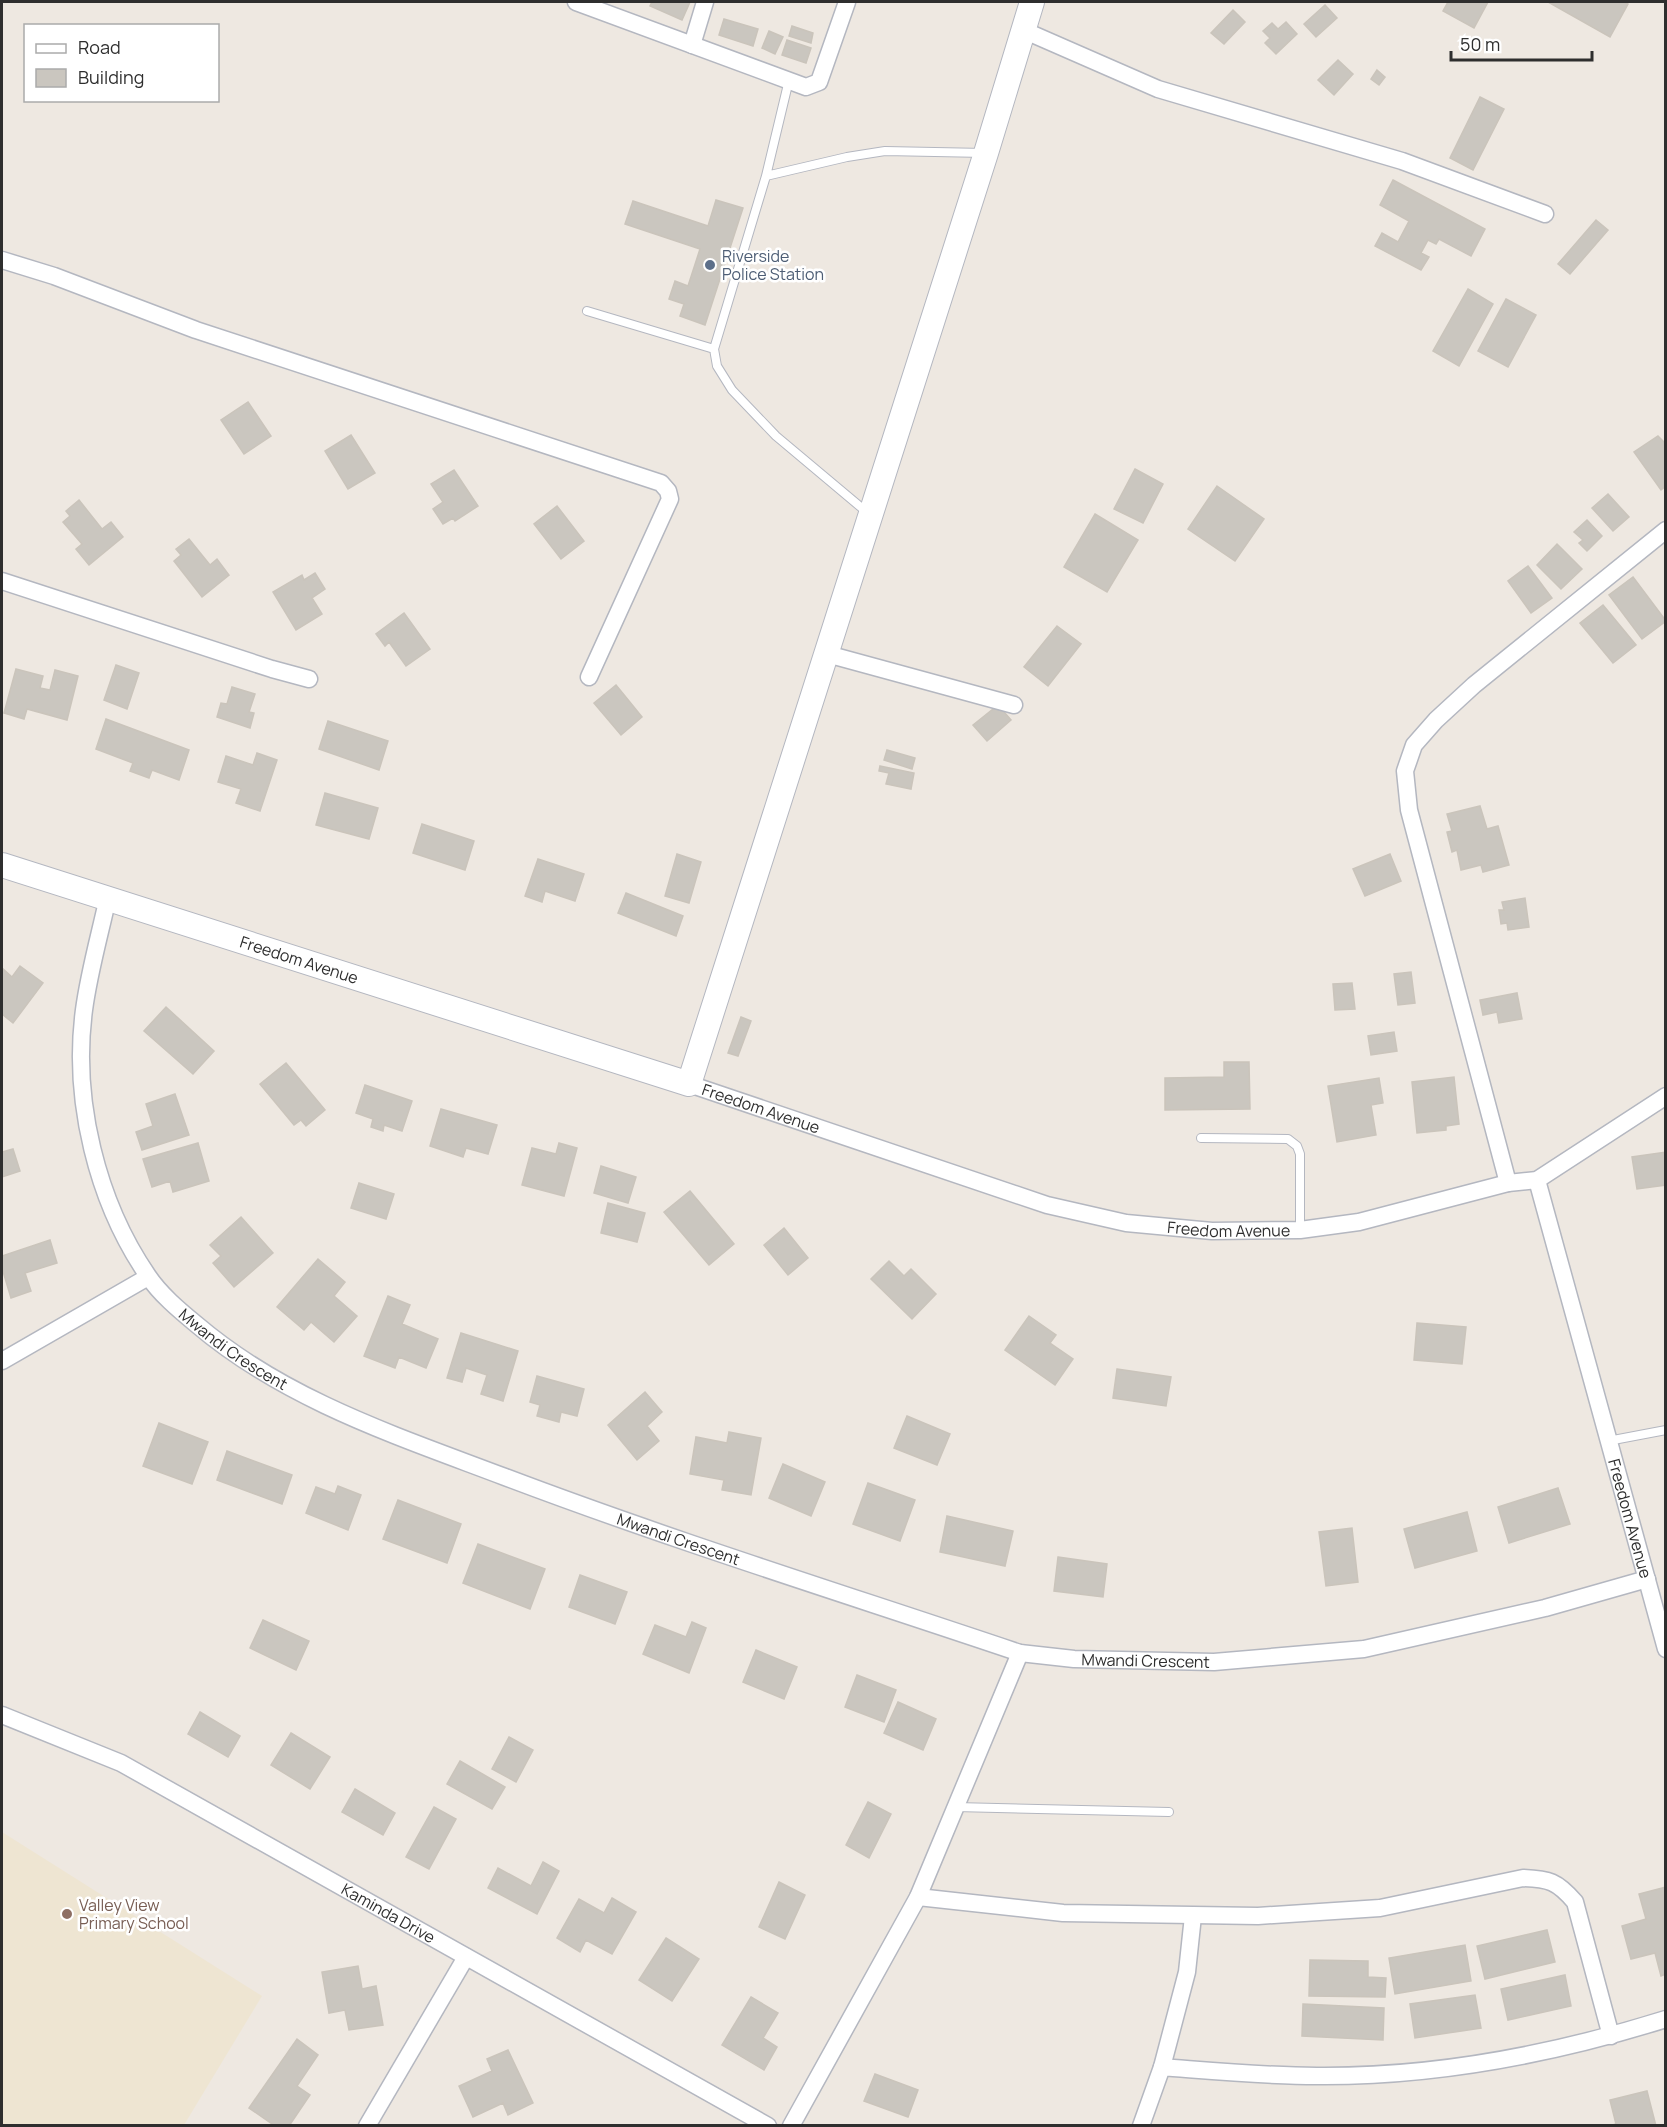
<svg xmlns="http://www.w3.org/2000/svg" width="1667" height="2127" font-family="Manrope,sans-serif">
<style>
.education{fill:#eee5d2}
.building{fill:#cac6bf;stroke:#cac4bb;stroke-width:1.5}
.lines{fill:none;stroke-linecap:round;stroke-linejoin:round}
.lane-casing{stroke:#b4b7c0;stroke-width:10}
.street-casing{stroke:#b4b7c0;stroke-width:19}
.secondary-casing{stroke:#b4b7c0;stroke-width:26}
.lane{stroke:#fff;stroke-width:8}
.street{stroke:#fff;stroke-width:16}
.secondary{stroke:#fff;stroke-width:24}
.service-dot{fill:#5c6f8a;stroke:#fff;stroke-width:2}
.education-dot{fill:#8d6e63;stroke:#fff;stroke-width:2}
.labels{text-anchor:middle;stroke-width:5;stroke-linejoin:round;paint-order:stroke}
.service-label{font-size:16px;fill:#4e5e75;stroke:#fff;text-anchor:start}
.street-label{font-size:16px;fill:#2e2e2e;stroke:#fff}
.education-label{font-size:16px;fill:#785e54;stroke:#fff;text-anchor:start}
</style>
<rect width="100%" height="100%" fill="#eee8e1"/>
<path class="education" d="M 2,1832 L 262,1996 L 184,2125 L 2,2125 Z"/>
<path class="building" d="M 652,2 L 690,2 L 682,20 L 650,6 Z
M 1448,2 L 1488,2 L 1474,28 L 1443,11 Z
M 1548,2 L 1624,2 L 1628,4 L 1610,37 Z
M 1325,5 L 1337,18 L 1316,37 L 1304,24 Z
M 1233,10 L 1245,22 L 1224,44 L 1211,33 Z
M 724,19 L 758,29 L 753,46 L 719,35 Z
M 1286,22 L 1297,34 L 1276,54 L 1265,43 L 1270,38 L 1263,31 L 1272,23 L 1278,29 Z
M 792,26 L 813,33 L 811,43 L 789,36 Z
M 769,31 L 783,37 L 775,54 L 762,48 Z
M 787,40 L 811,48 L 806,63 L 782,55 Z
M 1338,60 L 1353,74 L 1334,95 L 1318,80 Z
M 1377,70 L 1385,77 L 1379,85 L 1371,79 Z
M 1480,97 L 1504,109 L 1473,170 L 1450,158 Z
M 1393,180 L 1485,229 L 1471,256 L 1439,239 L 1436,244 L 1428,240 L 1421,253 L 1429,257 L 1421,270 L 1375,246 L 1382,233 L 1398,242 L 1409,221 L 1380,205 Z
M 716,200 L 743,208 L 705,325 L 680,316 L 684,304 L 669,299 L 675,281 L 688,286 L 700,249 L 625,224 L 633,201 L 708,226 Z
M 1596,220 L 1608,230 L 1570,274 L 1558,264 Z
M 1468,289 L 1493,304 L 1459,366 L 1433,351 Z
M 1506,299 L 1536,315 L 1508,367 L 1478,351 Z
M 248,402 L 271,436 L 244,454 L 221,420 Z
M 351,435 L 375,473 L 348,489 L 325,451 Z
M 1658,436 L 1666,444 L 1666,486 L 1661,490 L 1634,452 Z
M 1135,469 L 1163,484 L 1143,523 L 1114,509 Z
M 454,470 L 478,506 L 455,521 L 453,518 L 443,524 L 433,509 L 443,502 L 431,484 Z
M 1217,486 L 1264,519 L 1235,561 L 1188,529 Z
M 1608,494 L 1629,517 L 1613,531 L 1592,508 Z
M 79,500 L 102,529 L 111,522 L 123,537 L 89,565 L 76,549 L 82,544 L 63,522 L 70,516 L 66,511 Z
M 557,506 L 584,541 L 561,559 L 534,524 Z
M 1095,514 L 1138,540 L 1107,592 L 1064,567 Z
M 1587,520 L 1602,536 L 1587,551 L 1579,543 L 1583,540 L 1574,532 Z
M 189,539 L 210,565 L 217,559 L 229,575 L 202,597 L 174,561 L 181,555 L 176,549 Z
M 1557,544 L 1582,569 L 1561,589 L 1537,565 Z
M 1528,566 L 1552,598 L 1531,613 L 1508,581 Z
M 315,573 L 325,589 L 312,598 L 322,614 L 296,630 L 273,592 L 302,575 L 304,580 Z
M 1633,577 L 1666,621 L 1642,639 L 1609,595 Z
M 1603,605 L 1636,645 L 1613,663 L 1580,623 Z
M 404,613 L 430,649 L 406,666 L 389,642 L 385,646 L 376,634 Z
M 1057,626 L 1081,644 L 1048,686 L 1024,667 Z
M 116,665 L 139,673 L 127,709 L 104,700 Z
M 16,669 L 43,676 L 40,688 L 50,690 L 55,670 L 78,676 L 67,720 L 27,709 L 24,719 L 4,713 Z
M 616,685 L 642,717 L 621,735 L 594,703 Z
M 232,687 L 255,694 L 249,712 L 254,713 L 250,728 L 217,717 L 221,703 L 227,704 Z
M 998,705 L 1011,720 L 987,741 L 973,725 Z
M 106,719 L 189,750 L 179,780 L 152,770 L 149,778 L 130,771 L 133,763 L 96,749 Z
M 328,721 L 388,741 L 379,770 L 319,749 Z
M 887,750 L 915,758 L 912,769 L 884,760 Z
M 257,753 L 277,760 L 260,811 L 236,803 L 241,789 L 218,782 L 226,756 L 253,765 Z
M 880,766 L 914,773 L 911,789 L 886,784 L 889,773 L 879,771 Z
M 325,793 L 378,808 L 369,839 L 316,825 Z
M 1480,806 L 1487,829 L 1498,826 L 1509,865 L 1483,872 L 1481,865 L 1461,870 L 1457,850 L 1452,852 L 1447,832 L 1452,831 L 1447,814 Z
M 422,824 L 474,841 L 465,870 L 413,853 Z
M 677,854 L 701,862 L 689,903 L 665,896 Z
M 1390,854 L 1401,881 L 1365,896 L 1353,869 Z
M 538,859 L 584,874 L 575,901 L 545,891 L 542,902 L 525,896 Z
M 626,893 L 683,916 L 676,936 L 618,913 Z
M 1525,898 L 1529,927 L 1508,930 L 1507,923 L 1501,924 L 1499,910 L 1504,910 L 1502,902 Z
M 20,966 L 43,983 L 13,1023 L 2,1014 L 2,968 L 12,977 Z
M 1411,972 L 1415,1003 L 1398,1005 L 1394,974 Z
M 1352,983 L 1355,1009 L 1335,1010 L 1333,984 Z
M 1517,993 L 1522,1019 L 1499,1023 L 1497,1012 L 1483,1015 L 1480,1000 Z
M 166,1007 L 214,1051 L 193,1074 L 144,1031 Z
M 741,1017 L 751,1021 L 738,1056 L 728,1053 Z
M 1394,1032 L 1397,1051 L 1371,1055 L 1368,1036 Z
M 1224,1062 L 1249,1062 L 1250,1109 L 1165,1110 L 1165,1078 L 1224,1077 Z
M 286,1063 L 325,1110 L 306,1126 L 301,1120 L 294,1125 L 260,1084 Z
M 1454,1077 L 1459,1124 L 1446,1126 L 1446,1130 L 1417,1133 L 1412,1082 Z
M 1379,1078 L 1383,1103 L 1371,1105 L 1376,1135 L 1337,1142 L 1328,1086 Z
M 365,1085 L 412,1101 L 402,1131 L 384,1125 L 383,1131 L 371,1127 L 373,1119 L 356,1113 Z
M 175,1094 L 189,1135 L 142,1150 L 136,1132 L 153,1126 L 146,1104 Z
M 441,1109 L 497,1125 L 488,1154 L 466,1148 L 463,1157 L 430,1146 Z
M 198,1143 L 209,1181 L 173,1192 L 170,1181 L 152,1187 L 143,1159 Z
M 559,1143 L 577,1148 L 564,1196 L 522,1185 L 532,1148 L 556,1154 Z
M 13,1149 L 20,1171 L 2,1177 L 2,1152 Z
M 1666,1152 L 1666,1185 L 1637,1189 L 1632,1157 Z
M 601,1166 L 636,1177 L 628,1203 L 594,1193 Z
M 359,1183 L 394,1194 L 386,1219 L 351,1208 Z
M 690,1191 L 734,1244 L 709,1265 L 664,1212 Z
M 608,1203 L 645,1213 L 637,1242 L 601,1233 Z
M 241,1217 L 273,1253 L 234,1287 L 213,1263 L 221,1256 L 210,1245 Z
M 784,1228 L 808,1258 L 788,1275 L 764,1245 Z
M 50,1240 L 57,1263 L 25,1273 L 31,1291 L 11,1298 L 2,1268 L 2,1256 Z
M 318,1259 L 345,1282 L 334,1296 L 357,1316 L 334,1342 L 311,1322 L 304,1330 L 277,1307 Z
M 889,1261 L 904,1276 L 911,1269 L 936,1294 L 912,1319 L 871,1279 Z
M 388,1296 L 410,1305 L 402,1324 L 438,1339 L 426,1368 L 399,1357 L 395,1368 L 364,1356 Z
M 1029,1316 L 1056,1335 L 1050,1343 L 1073,1359 L 1055,1385 L 1005,1350 Z
M 1417,1323 L 1466,1327 L 1462,1364 L 1414,1360 Z
M 461,1333 L 518,1351 L 503,1401 L 481,1394 L 487,1375 L 466,1368 L 462,1382 L 447,1378 Z
M 1117,1369 L 1171,1377 L 1166,1406 L 1113,1398 Z
M 537,1376 L 584,1389 L 577,1416 L 561,1412 L 559,1422 L 537,1416 L 540,1405 L 530,1402 Z
M 645,1392 L 662,1412 L 647,1426 L 659,1441 L 637,1460 L 608,1425 Z
M 907,1416 L 950,1434 L 937,1465 L 894,1448 Z
M 159,1423 L 208,1442 L 192,1484 L 143,1466 Z
M 729,1432 L 761,1438 L 751,1495 L 722,1490 L 724,1480 L 690,1474 L 696,1437 L 727,1443 Z
M 227,1451 L 292,1475 L 282,1504 L 217,1480 Z
M 783,1464 L 825,1482 L 811,1516 L 769,1498 Z
M 868,1483 L 915,1500 L 900,1541 L 853,1524 Z
M 338,1486 L 361,1495 L 348,1530 L 306,1513 L 316,1487 L 335,1494 Z
M 1558,1488 L 1570,1524 L 1509,1543 L 1498,1507 Z
M 398,1500 L 461,1524 L 447,1563 L 383,1539 Z
M 1467,1512 L 1477,1551 L 1415,1568 L 1404,1529 Z
M 947,1516 L 1013,1531 L 1005,1566 L 940,1552 Z
M 1352,1528 L 1358,1582 L 1326,1586 L 1319,1532 Z
M 478,1544 L 545,1569 L 530,1609 L 463,1583 Z
M 1058,1557 L 1107,1564 L 1103,1597 L 1054,1591 Z
M 580,1575 L 627,1592 L 615,1624 L 569,1607 Z
M 263,1620 L 309,1641 L 296,1670 L 250,1648 Z
M 692,1622 L 706,1628 L 689,1673 L 643,1654 L 655,1625 L 686,1637 Z
M 756,1650 L 797,1667 L 784,1699 L 743,1682 Z
M 857,1675 L 896,1690 L 884,1722 L 845,1707 Z
M 898,1702 L 936,1719 L 923,1750 L 884,1733 Z
M 200,1712 L 240,1736 L 228,1757 L 188,1734 Z
M 291,1733 L 330,1757 L 310,1789 L 271,1765 Z
M 509,1737 L 533,1750 L 516,1782 L 492,1769 Z
M 460,1761 L 505,1787 L 492,1809 L 447,1784 Z
M 355,1789 L 395,1813 L 383,1835 L 342,1812 Z
M 868,1802 L 891,1814 L 869,1858 L 846,1845 Z
M 434,1807 L 456,1819 L 429,1869 L 406,1857 Z
M 543,1862 L 559,1871 L 537,1914 L 488,1888 L 498,1868 L 531,1886 Z
M 779,1882 L 805,1895 L 785,1939 L 759,1927 Z
M 1666,1887 L 1666,1974 L 1661,1976 L 1655,1953 L 1631,1959 L 1622,1926 L 1646,1919 L 1639,1894 Z
M 612,1898 L 636,1912 L 612,1954 L 586,1940 L 580,1952 L 557,1938 L 579,1899 L 604,1913 Z
M 1547,1930 L 1555,1962 L 1485,1979 L 1477,1946 Z
M 666,1938 L 699,1959 L 672,2001 L 639,1980 Z
M 1465,1945 L 1471,1981 L 1395,1994 L 1389,1958 Z
M 1310,1960 L 1368,1961 L 1368,1977 L 1386,1978 L 1385,1997 L 1309,1996 Z
M 358,1966 L 362,1989 L 376,1986 L 383,2025 L 349,2030 L 345,2010 L 329,2013 L 322,1972 Z
M 1565,1975 L 1571,2006 L 1508,2020 L 1501,1989 Z
M 1475,1995 L 1481,2028 L 1415,2038 L 1410,2004 Z
M 751,1997 L 778,2013 L 763,2038 L 777,2047 L 764,2070 L 722,2045 Z
M 1303,2004 L 1384,2008 L 1383,2040 L 1302,2036 Z
M 297,2039 L 318,2055 L 297,2086 L 310,2095 L 289,2126 L 275,2126 L 249,2108 Z
M 508,2050 L 533,2103 L 508,2115 L 503,2103 L 473,2117 L 459,2086 L 492,2071 L 487,2059 Z
M 875,2074 L 918,2090 L 908,2117 L 864,2101 Z
M 1647,2091 L 1656,2126 L 1609,2126 L 1616,2124 L 1610,2100 Z"/>
<g class="lines">
<g class="lane-casing">
<path id="lane" d="M 789,80 L 766,176 L 714,349 L 717,366 L 732,390 L 776,436 L 869,514
M 766,176 L 847,157 L 885,151 L 985,153
M 587,311 L 714,349
M 1201,1138 L 1288,1139 L 1297,1146 L 1300,1154 L 1300,1230
M 1608,1441 L 1666,1430
M 955,1807 L 1169,1812"/>
</g>
<g class="street-casing">
<g id="street">
<path d="M 576,2 L 806,87 L 819,82 L 847,2"/>
<path d="M 1023,30 L 1158,89 L 1402,161 L 1545,214"/>
<path d="M 692,45 L 705,2"/>
<path d="M 2,260 L 54,276 L 196,330 L 661,483 L 668,491 L 670,499 L 589,677"/>
<path d="M 2,581 L 272,669 L 309,679"/>
<path d="M 827,654 L 1014,705"/>
<path id="s1" d="M 108,897 C 100,934 89,972 84,1010 C 72,1100 97,1202 148,1276 C 160,1294 179,1310 196,1324 C 285,1400 397,1436 505,1477 C 674,1541 848,1595 1020,1653 L 1074,1659 L 1214,1662 L 1364,1649 L 1545,1608 L 1647,1579"/>
<path id="s2" d="M 689,1084 L 1047,1205 L 1126,1223 L 1212,1231 L 1300,1230 L 1359,1222 L 1508,1183 L 1537,1180 L 1666,1096"/>
<path id="s3" d="M 1537,1180 L 1666,1649"/>
<path d="M 1508,1183 L 1409,810 L 1405,771 L 1414,745 L 1436,720 L 1474,685 L 1666,530"/>
<path d="M 2,1361 L 148,1277"/>
<path id="s4" d="M 2,1715 L 121,1763 L 768,2126"/>
<path d="M 918,1897 L 1063,1913 L 1258,1916 L 1380,1908 L 1523,1878 C 1549,1879 1557,1881 1575,1902 L 1611,2036"/>
<path d="M 1162,2067 L 1187,1972 L 1193,1916"/>
<path d="M 367,2126 L 466,1957"/>
<path d="M 791,2126 L 918,1897 L 1020,1653"/>
<path d="M 1141,2126 L 1162,2067 C 1214,2071 1265,2076 1317,2076 C 1434,2077 1554,2054 1666,2019"/>
</g>
</g>
<g class="secondary-casing">
<g id="secondary">
<path id="s5" d="M 2,865 L 689,1084 L 986,153 L 1032,2"/>
</g>
</g>
<use href="#lane" class="lane"/>
<use href="#street" class="street"/>
<use href="#secondary" class="secondary"/>
</g>
<circle class="service-dot" cx="710" cy="265" r="6"/>
<circle class="education-dot" cx="67" cy="1914" r="6"/>
<g class="labels">
<g class="service-label">
<text x="722" y="262">Riverside<tspan x="722" dy="18">Police Station</tspan></text>
</g>
<g class="street-label">
<text dy="6" stroke="none"><textPath href="#s5" startOffset="312">Freedom Avenue</textPath></text>
<text dy="6" stroke="none"><textPath href="#s2" startOffset="76">Freedom Avenue</textPath></text>
<text dy="6" stroke="none"><textPath href="#s2" startOffset="562">Freedom Avenue</textPath></text>
<text dy="6" stroke="none"><textPath href="#s1" startOffset="508">Mwandi Crescent</textPath></text>
<text dy="6" stroke="none"><textPath href="#s3" startOffset="351">Freedom Avenue</textPath></text>
<text dy="6" stroke="none"><textPath href="#s1" startOffset="994">Mwandi Crescent</textPath></text>
<text dy="6" stroke="none"><textPath href="#s1" startOffset="1480">Mwandi Crescent</textPath></text>
<text dy="6" stroke="none"><textPath href="#s4" startOffset="435">Kaminda Drive</textPath></text>
</g>
<g class="education-label">
<text x="79" y="1911">Valley View<tspan x="79" dy="18">Primary School</tspan></text>
</g>
</g>
<rect width="1667" height="2127" fill="none" stroke="#2e2e2e" stroke-width="6"/>
<rect x="24" y="24" width="195" height="78" fill="#ffffff" stroke="#ababab" stroke-width="1.5"/>
<rect x="36" y="44" width="30" height="9" fill="#ffffff" stroke="#ababab" stroke-width="1.5"/>
<text x="78" y="54" font-size="18" fill="#2e2e2e">Road</text>
<rect x="36" y="69" width="30" height="18" fill="#cac6bf" stroke="#ababab" stroke-width="1.5"/>
<text x="78" y="84" font-size="18" fill="#2e2e2e">Building</text>
<path d="M1451 51v9h141v-9" fill="none" stroke="#2e2e2e" stroke-width="3"/>
<text x="1460" y="51" font-size="18" fill="#2e2e2e" stroke="#ffffff" stroke-width="4.5" paint-order="stroke">50 m</text>
</svg>
